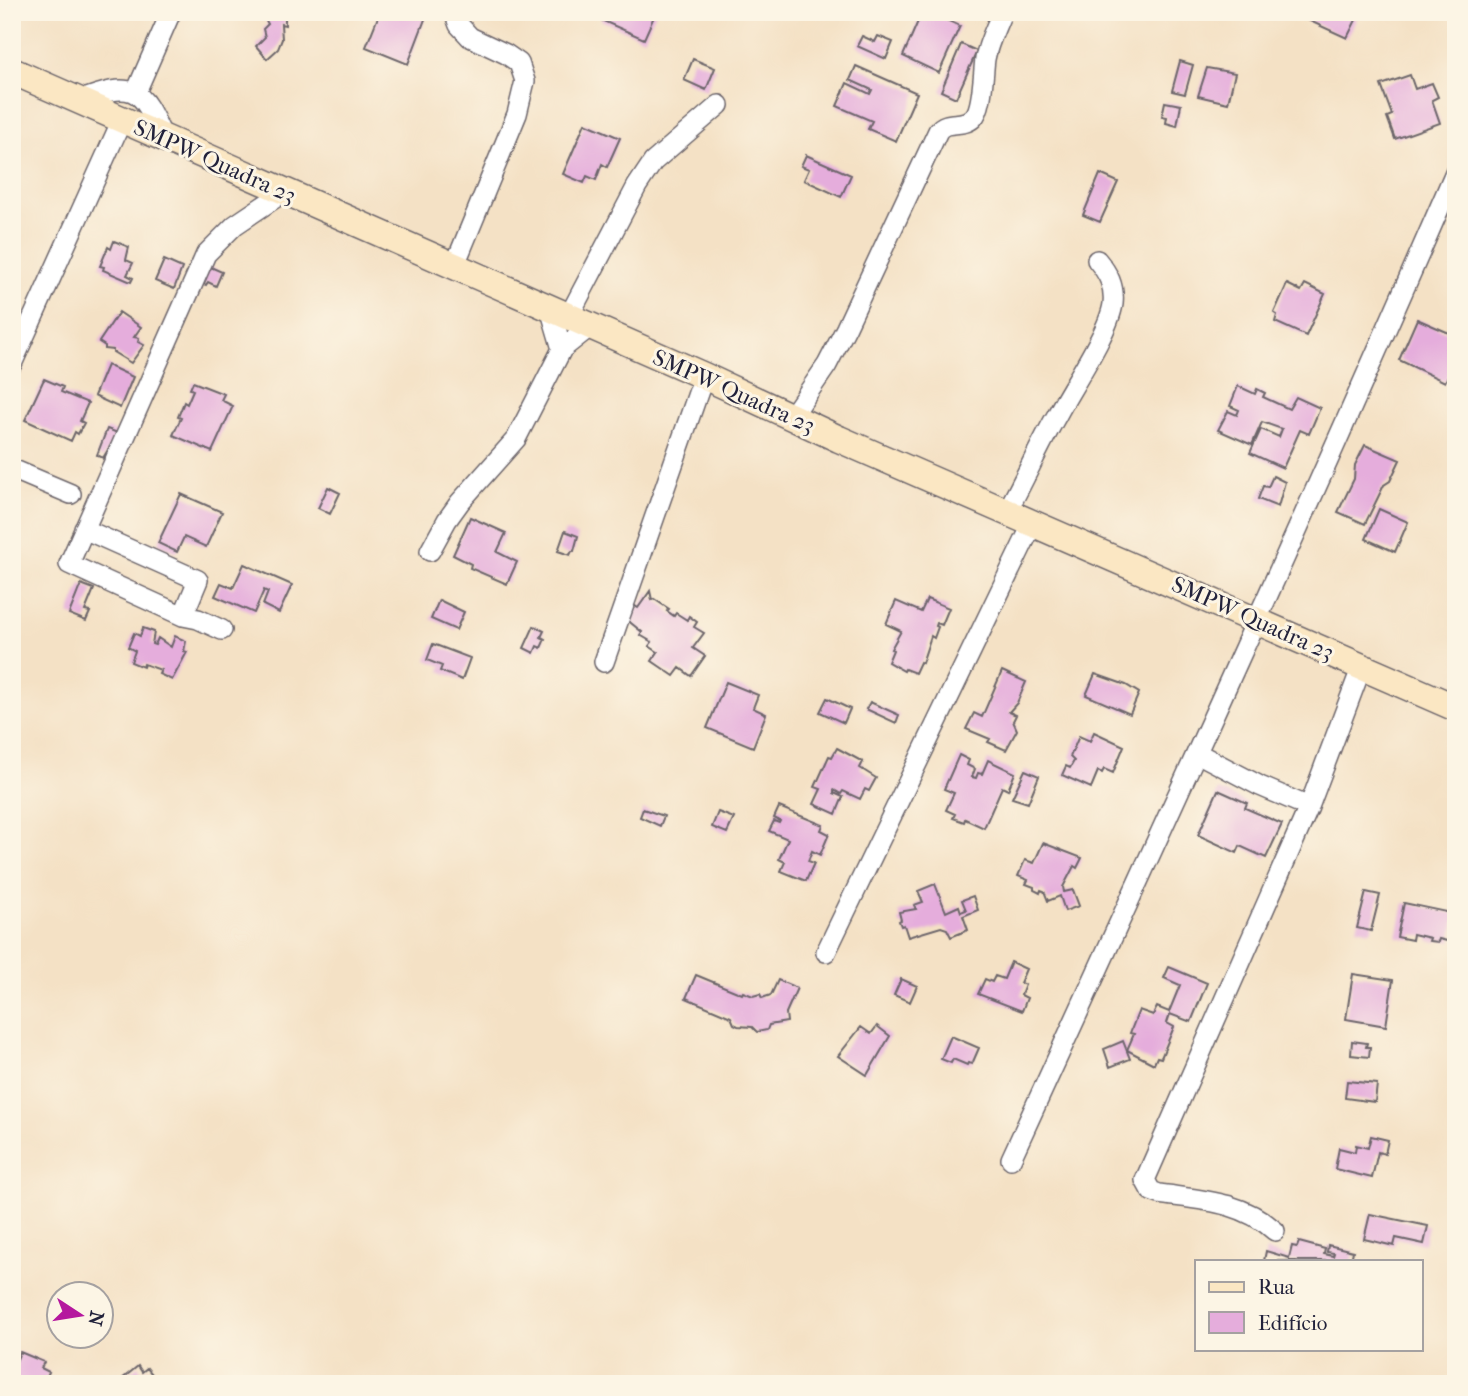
<svg xmlns="http://www.w3.org/2000/svg" width="1468" height="1396" font-family="'IM FELL French Canon',serif">
<style>
.building{fill:#e5addc}
.lines{fill:none;stroke-linecap:round;stroke-linejoin:round}
.street-casing{stroke:#6c656b;stroke-width:22}
.secondary-casing{stroke:#6c656b;stroke-width:29}
.street{stroke:#fff;stroke-width:19}
.secondary{stroke:#fbe7c3;stroke-width:26}
.labels{text-anchor:middle;stroke-width:6;stroke-linejoin:round;paint-order:stroke}
.street-label{font-size:23px;fill:#22223b;stroke:#fcf5e5}
</style>
<rect width="100%" height="100%" fill="#fcf5e5"/>
<filter id="ink" filterUnits="userSpaceOnUse"><feTurbulence type="fractalNoise" baseFrequency=".0143" numOctaves="2"/><feDisplacementMap in="SourceGraphic" scale="14" xChannelSelector="R" yChannelSelector="G"/><feConvolveMatrix kernelMatrix="1 2 1 2 8 2 1 2 1" color-interpolation-filters="sRGB"/></filter>
<filter id="wash" filterUnits="userSpaceOnUse"><feTurbulence type="fractalNoise" baseFrequency=".00686" numOctaves="4" result="noise"/><feDisplacementMap in="SourceGraphic" scale="28" xChannelSelector="R" yChannelSelector="G"/><feGaussianBlur stdDeviation="1.57" result="paint"/><feColorMatrix in="noise" values="0 0 0 0 0 0 0 0 0 0 0 0 0 0 0 0 0 1.4 0 .05"/><feComposite in="paint" operator="in"/></filter>
<g filter="url(#wash)">
<rect width="100%" height="100%" fill="#f4e1c5"/>
<g id="blocks">
<path class="building" d="M 246,12 L 290,12 L 289,17 L 285,17 L 285,25 L 281,24 L 282,39 L 278,49 L 267,59 L 256,46 L 265,37 L 263,29 L 268,24 L 263,15 L 246,14 Z
M 380,12 L 427,14 L 408,64 L 366,47 Z
M 604,12 L 656,12 L 644,39 L 601,20 Z
M 922,12 L 929,12 L 960,26 L 939,73 L 903,56 Z
M 1301,12 L 1344,12 L 1357,18 L 1347,38 L 1299,16 Z
M 862,36 L 875,42 L 878,36 L 893,42 L 886,59 L 857,46 Z
M 961,44 L 977,51 L 956,98 L 941,91 Z
M 693,59 L 715,68 L 706,90 L 684,80 Z
M 1180,61 L 1193,65 L 1185,94 L 1172,91 Z
M 856,66 L 917,93 L 896,141 L 868,129 L 872,121 L 837,106 L 847,83 L 870,94 L 872,90 L 850,80 Z
M 1207,68 L 1235,73 L 1228,103 L 1198,96 Z
M 1410,75 L 1415,89 L 1432,83 L 1438,97 L 1432,100 L 1440,123 L 1395,139 L 1387,117 L 1392,115 L 1381,85 Z
M 1165,102 L 1181,105 L 1177,126 L 1166,123 L 1167,117 L 1162,116 Z
M 585,123 L 620,138 L 607,167 L 602,164 L 596,180 L 587,176 L 584,183 L 563,174 Z
M 806,155 L 851,175 L 841,197 L 804,180 L 809,169 L 801,166 Z
M 1100,174 L 1118,182 L 1100,222 L 1083,215 Z
M 114,241 L 129,247 L 126,260 L 133,263 L 127,275 L 133,278 L 131,282 L 103,270 L 104,267 L 100,266 L 108,247 L 111,249 Z
M 164,260 L 182,268 L 174,289 L 155,281 Z
M 197,261 L 222,272 L 216,286 L 208,282 L 206,285 L 190,278 Z
M 1287,284 L 1301,291 L 1305,284 L 1325,294 L 1306,336 L 1275,322 L 1277,315 L 1274,313 Z
M 119,312 L 141,327 L 134,337 L 139,338 L 138,342 L 144,345 L 131,363 L 113,352 L 113,350 L 105,349 L 105,346 L 99,342 Z
M 1417,319 L 1456,336 L 1456,360 L 1445,382 L 1399,360 Z
M 107,365 L 133,377 L 120,408 L 94,396 Z
M 44,379 L 63,387 L 61,392 L 88,403 L 80,421 L 84,423 L 78,434 L 75,432 L 71,441 L 25,420 Z
M 193,382 L 224,394 L 221,400 L 233,406 L 212,452 L 173,435 L 181,418 L 178,417 L 184,402 L 187,404 L 193,390 L 190,389 Z
M 1238,386 L 1255,394 L 1257,389 L 1265,393 L 1263,397 L 1289,409 L 1296,397 L 1320,408 L 1309,434 L 1300,430 L 1283,468 L 1250,453 L 1261,429 L 1279,437 L 1282,429 L 1262,422 L 1252,445 L 1218,430 L 1228,411 L 1237,415 L 1239,410 L 1230,406 Z
M 107,429 L 118,433 L 103,458 L 97,455 Z
M 1365,445 L 1400,460 L 1390,481 L 1384,485 L 1365,524 L 1338,512 L 1354,479 L 1355,465 Z
M 1273,476 L 1285,482 L 1278,507 L 1258,499 L 1263,486 L 1268,487 Z
M 328,487 L 340,493 L 330,514 L 318,508 Z
M 181,494 L 222,512 L 206,547 L 184,537 L 177,552 L 158,543 Z
M 1379,509 L 1408,522 L 1395,552 L 1366,539 Z
M 470,517 L 506,533 L 497,552 L 517,562 L 507,584 L 470,568 L 471,564 L 453,555 Z
M 565,531 L 578,536 L 574,551 L 572,551 L 570,555 L 558,551 Z
M 244,564 L 292,585 L 279,613 L 263,605 L 268,592 L 264,590 L 254,613 L 215,596 L 221,583 L 233,588 Z
M 81,584 L 94,589 L 85,611 L 90,612 L 86,621 L 69,614 Z
M 650,591 L 652,600 L 654,599 L 669,609 L 667,611 L 674,616 L 676,613 L 687,620 L 689,616 L 697,622 L 694,627 L 704,633 L 693,648 L 705,656 L 691,676 L 680,668 L 674,676 L 652,661 L 658,652 L 649,646 L 652,642 L 640,635 L 642,632 L 626,619 L 635,606 L 638,608 Z
M 927,599 L 949,608 L 942,625 L 937,623 L 936,626 L 938,627 L 934,638 L 931,636 L 922,663 L 920,662 L 915,673 L 905,669 L 904,671 L 888,662 L 893,650 L 891,649 L 901,631 L 886,624 L 896,601 L 921,612 Z
M 439,600 L 464,612 L 456,630 L 431,619 Z
M 534,626 L 544,631 L 541,637 L 545,639 L 541,648 L 537,646 L 534,653 L 524,648 Z
M 143,628 L 154,632 L 152,644 L 155,645 L 158,638 L 171,647 L 175,636 L 186,641 L 184,651 L 187,652 L 172,680 L 159,674 L 161,670 L 144,664 L 143,667 L 131,662 L 135,651 L 128,647 L 129,645 L 134,633 L 140,636 Z
M 433,644 L 470,658 L 462,680 L 440,671 L 442,666 L 427,660 Z
M 1002,671 L 1026,682 L 1017,703 L 1009,712 L 1016,715 L 1013,721 L 1017,730 L 1006,750 L 988,742 L 990,739 L 966,729 L 974,713 L 982,717 Z
M 1095,674 L 1126,685 L 1139,693 L 1130,714 L 1086,695 Z
M 726,682 L 758,695 L 753,708 L 766,714 L 753,747 L 707,728 Z
M 827,698 L 850,709 L 844,723 L 820,712 Z
M 870,702 L 899,715 L 896,723 L 866,709 Z
M 1094,732 L 1124,746 L 1113,773 L 1104,769 L 1102,773 L 1098,771 L 1091,788 L 1062,775 L 1066,766 L 1070,768 L 1074,761 L 1070,757 L 1079,736 L 1090,741 Z
M 837,748 L 863,762 L 860,768 L 876,778 L 869,791 L 865,789 L 860,799 L 843,791 L 841,794 L 834,790 L 834,793 L 843,797 L 836,814 L 814,804 L 821,789 L 815,787 L 829,756 L 832,757 Z
M 959,755 L 969,760 L 967,765 L 975,769 L 972,777 L 976,778 L 978,773 L 982,774 L 988,760 L 1015,773 L 1008,790 L 1002,787 L 984,828 L 965,819 L 964,822 L 953,818 L 955,814 L 946,810 L 954,793 L 944,789 Z
M 1025,770 L 1039,776 L 1028,803 L 1012,798 Z
M 1218,790 L 1247,803 L 1245,808 L 1282,824 L 1266,858 L 1240,846 L 1237,853 L 1198,835 Z
M 779,807 L 823,825 L 821,830 L 829,834 L 820,855 L 812,851 L 808,861 L 814,863 L 806,881 L 781,871 L 785,862 L 779,859 L 788,839 L 769,831 L 774,821 L 779,823 L 780,821 L 774,818 Z
M 643,809 L 664,816 L 660,826 L 640,817 Z
M 718,812 L 734,818 L 727,833 L 712,827 Z
M 1043,843 L 1082,858 L 1077,868 L 1074,866 L 1063,887 L 1064,892 L 1073,890 L 1079,906 L 1065,911 L 1060,896 L 1048,901 L 1044,891 L 1041,890 L 1040,893 L 1034,890 L 1034,887 L 1026,884 L 1028,880 L 1018,876 L 1025,860 L 1034,863 Z
M 935,884 L 946,912 L 959,906 L 961,912 L 966,910 L 962,900 L 973,896 L 978,910 L 963,916 L 968,930 L 951,937 L 947,929 L 941,927 L 908,937 L 904,925 L 901,926 L 899,921 L 901,920 L 899,912 L 916,909 L 914,905 L 923,902 L 918,891 Z
M 1366,892 L 1380,895 L 1371,931 L 1357,928 Z
M 1404,903 L 1456,914 L 1451,942 L 1439,939 L 1438,942 L 1429,941 L 1430,938 L 1413,934 L 1412,940 L 1397,937 Z
M 1011,962 L 1026,969 L 1020,983 L 1025,985 L 1021,995 L 1027,998 L 1022,1011 L 978,994 L 985,979 L 992,982 L 995,976 L 1004,979 Z
M 1169,967 L 1207,983 L 1191,1022 L 1170,1014 L 1167,1023 L 1174,1027 L 1161,1058 L 1157,1057 L 1154,1064 L 1127,1050 L 1134,1034 L 1130,1033 L 1139,1010 L 1153,1015 L 1157,1007 L 1169,1012 L 1180,985 L 1164,978 Z
M 1353,974 L 1393,980 L 1386,1026 L 1346,1019 Z
M 696,975 L 742,994 L 743,992 L 753,996 L 760,994 L 762,998 L 771,995 L 778,980 L 797,988 L 786,1013 L 787,1022 L 769,1025 L 767,1030 L 757,1032 L 752,1027 L 738,1026 L 734,1024 L 731,1017 L 686,998 Z
M 901,979 L 917,986 L 910,1002 L 894,995 Z
M 877,1026 L 890,1036 L 867,1075 L 838,1056 L 861,1027 L 871,1034 Z
M 951,1036 L 979,1048 L 972,1064 L 968,1063 L 967,1065 L 953,1059 L 951,1063 L 941,1059 Z
M 1123,1041 L 1130,1059 L 1110,1067 L 1104,1049 Z
M 1352,1041 L 1367,1043 L 1366,1047 L 1370,1047 L 1369,1057 L 1351,1055 Z
M 1347,1081 L 1377,1084 L 1375,1102 L 1345,1098 Z
M 1371,1136 L 1388,1140 L 1385,1154 L 1378,1152 L 1372,1178 L 1335,1169 L 1339,1148 L 1355,1152 L 1356,1145 L 1368,1148 Z
M 1370,1214 L 1428,1226 L 1424,1244 L 1396,1238 L 1394,1246 L 1364,1239 Z
M 1299,1242 L 1325,1249 L 1324,1254 L 1333,1256 L 1334,1253 L 1327,1252 L 1328,1245 L 1353,1251 L 1351,1261 L 1264,1261 L 1266,1251 L 1289,1258 L 1292,1246 L 1297,1247 Z
M 20,1352 L 44,1362 L 41,1368 L 49,1372 L 43,1384 L 12,1384 L 12,1365 L 14,1366 Z
M 138,1366 L 142,1372 L 147,1368 L 156,1379 L 153,1381 L 155,1384 L 116,1384 Z"/>
</g>
</g>
<g filter="url(#ink)">
<use href="#blocks" fill-opacity="0" stroke="#6c656b" stroke-width="2"/>
<g class="lines">
<g class="street-casing">
<path id="street" d="M 136,92 L 171,12
M 79,101 C 132,81 141,85 163,138
M 454,267 L 517,114 L 525,81 L 519,63 L 506,54 L 470,37 L 459,25 L 454,12
M 550,308 L 562,349
M 569,316 L 637,186 L 653,162 L 719,105
M 12,364 L 122,120
M 792,416 L 827,365 L 846,328 L 938,131 C 947,119 962,128 973,118 C 983,109 983,73 985,59 C 988,42 996,28 1002,12
M 12,469 L 71,494
M 1007,511 C 1025,479 1039,446 1057,415 C 1071,388 1109,332 1113,304 C 1115,286 1108,273 1097,260
M 84,529 L 198,580 L 183,616
M 430,551 L 447,520 L 460,502 L 516,439 L 562,349 L 591,326
M 222,630 L 198,619 L 183,616 L 69,564 L 206,254 L 235,225 L 284,192
M 604,662 L 704,376
M 1197,753 L 1260,786 L 1309,807
M 826,952 L 1033,523
M 1011,1159 C 1162,830 1312,502 1456,170
M 1275,1231 C 1242,1201 1201,1200 1159,1194 L 1151,1191 L 1145,1180 L 1309,807 L 1362,666"/>
</g>
<g class="secondary-casing">
<path id="secondary" d="M 12,71 L 704,376 L 839,439 L 1456,708"/>
</g>
<use href="#street" class="street"/>
<use href="#secondary" class="secondary"/>
</g>
</g>
<g class="labels">
<g class="street-label">
<text transform="translate(215 161) rotate(24)" y="8">SMPW Quadra 23</text>
<text transform="translate(734 391) rotate(24)" y="8">SMPW Quadra 23</text>
<text transform="translate(1253 618) rotate(24)" y="8">SMPW Quadra 23</text>
</g>
</g>
<rect width="1468" height="1396" fill="none" stroke="#fcf5e5" stroke-width="42"/>
<rect x="1195" y="1260" width="228" height="91" fill="#fcf5e5" stroke="#a5a1a1" stroke-width="2"/>
<rect x="1209" y="1282" width="35" height="10" fill="#fbe7c3" stroke="#a5a1a1" stroke-width="2"/>
<text x="1258" y="1294" font-size="21" fill="#22223b">Rua</text>
<rect x="1209" y="1312" width="35" height="21" fill="#e5addc" stroke="#a5a1a1" stroke-width="2"/>
<text x="1258" y="1330" font-size="21" fill="#22223b">Edifício</text>
<g transform="translate(80 1315) rotate(102)"><circle r="33" fill="#fcf5e5" stroke="#a5a1a1" stroke-width="2"/>
<path d="M0-5L12 26L0 18L-12 26Z" fill="#b5179e"/>
<text y="-10" font-size="19" font-weight="bold" text-anchor="middle" fill="#22223b">N</text>
</g>
</svg>
